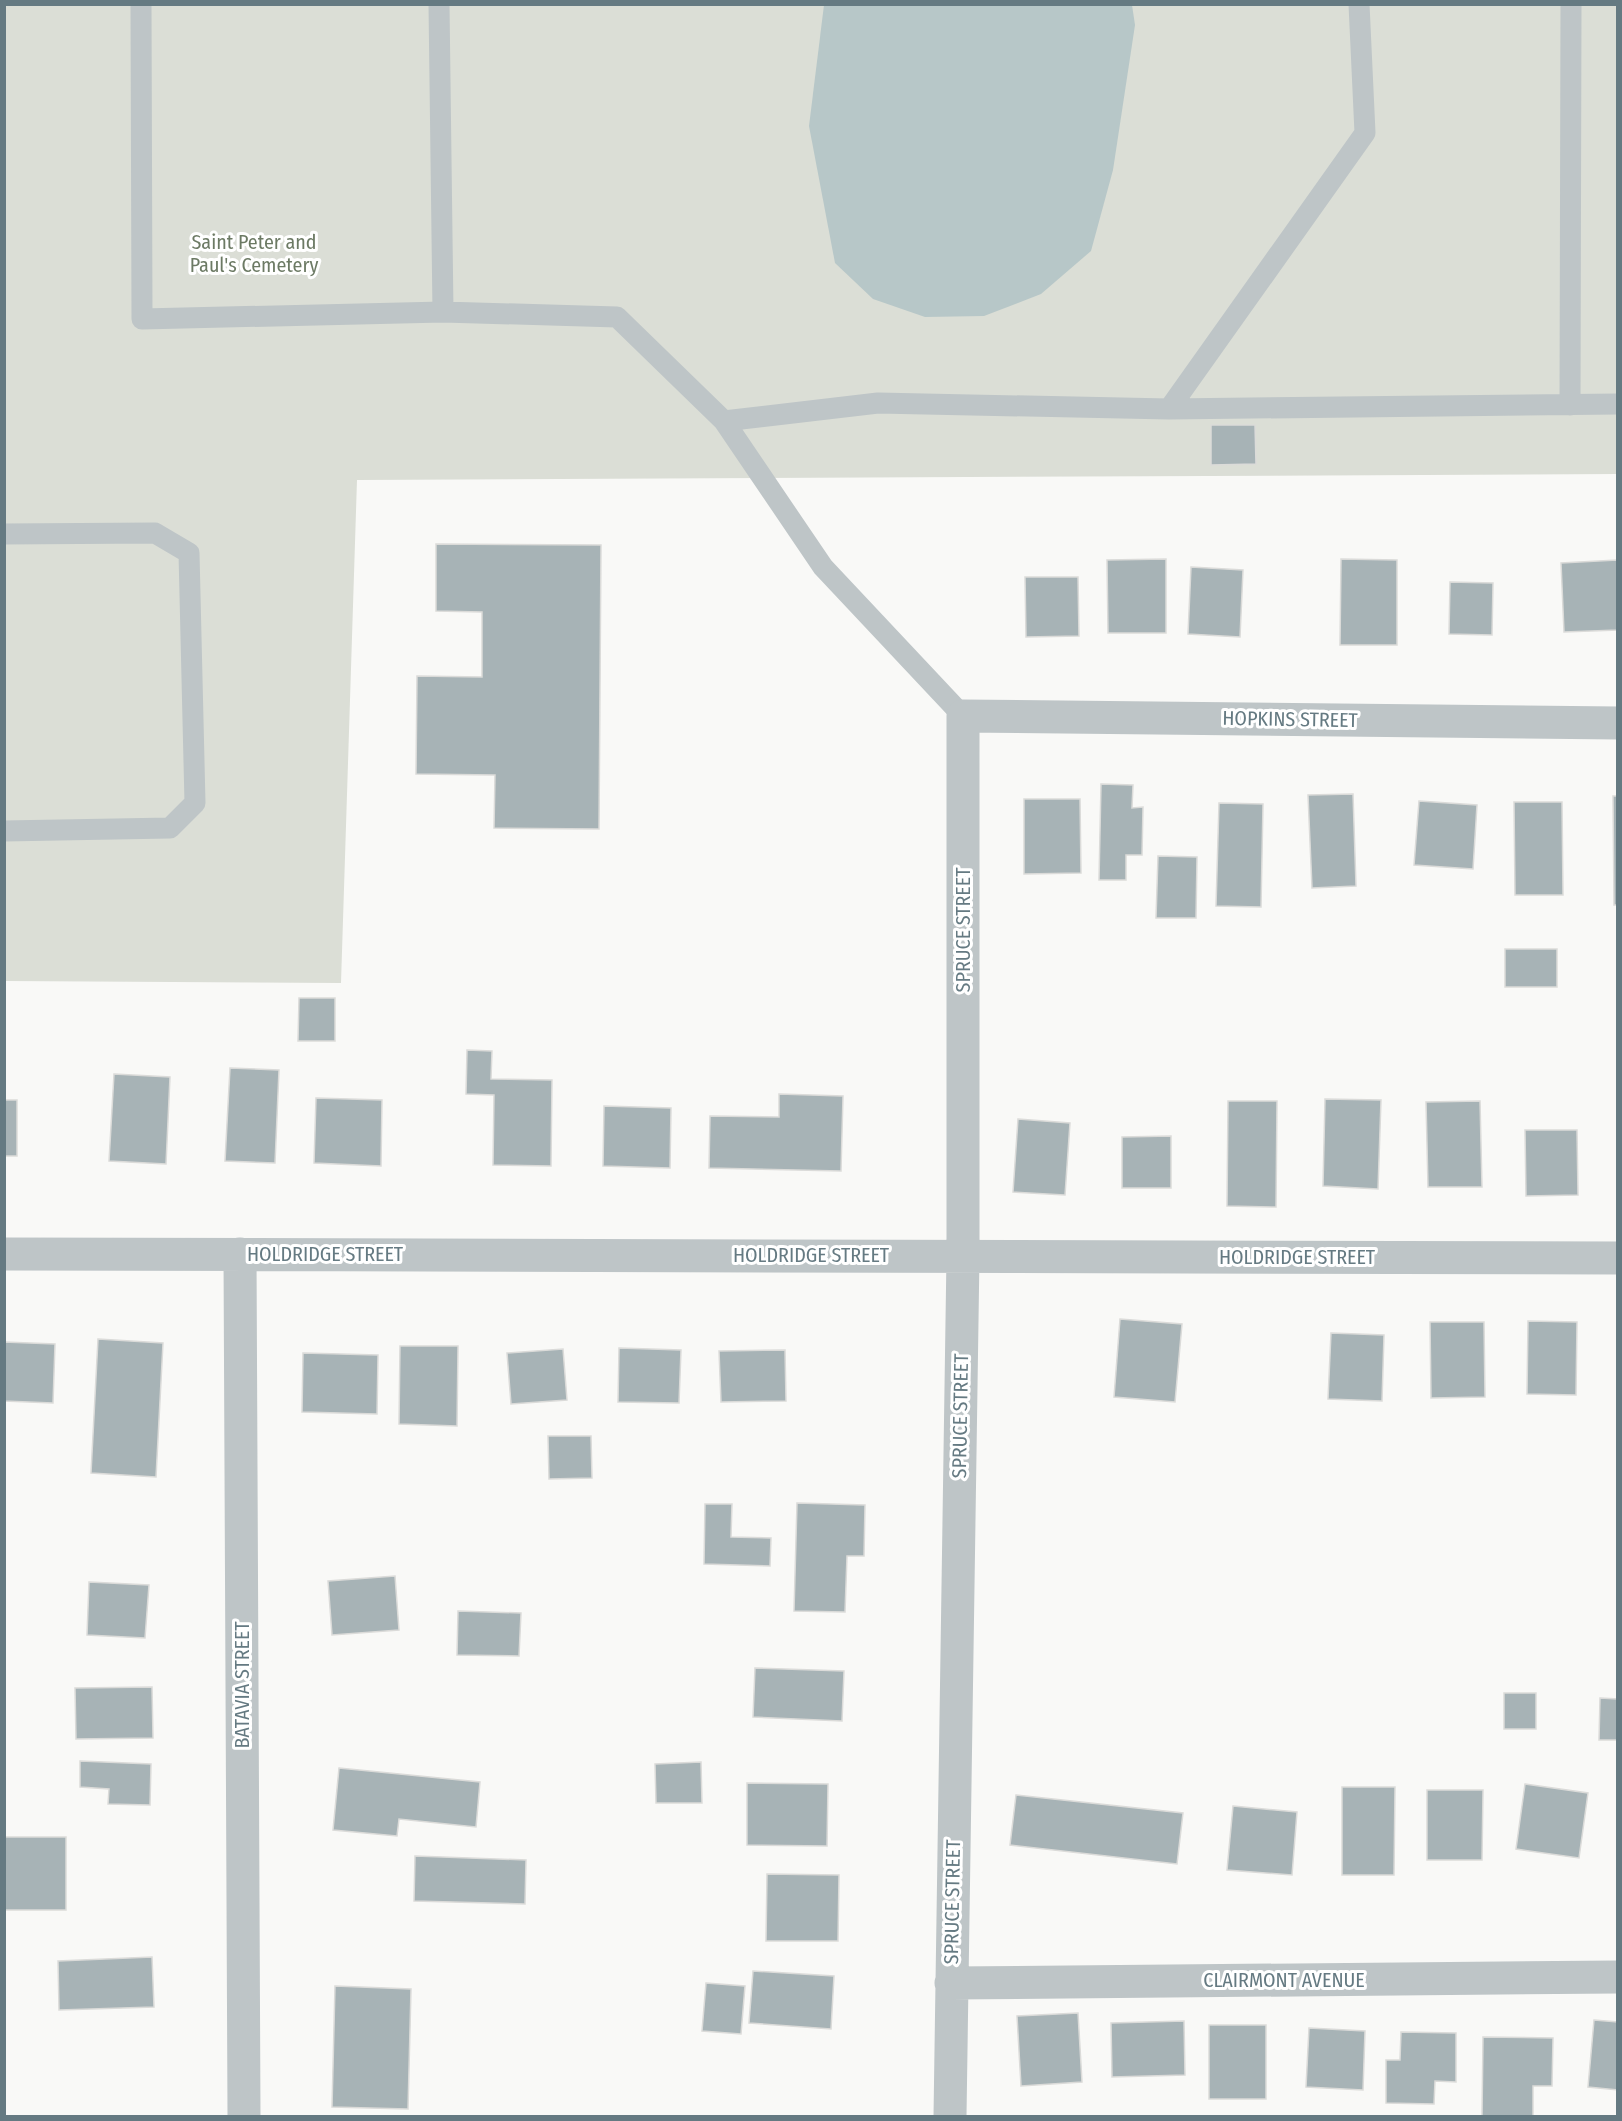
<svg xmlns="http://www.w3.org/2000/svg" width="1622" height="2121" font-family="'Fira Sans Condensed',sans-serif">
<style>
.green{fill:#dbded6}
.water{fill:#b7c7c8}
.building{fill:#a7b3b6;stroke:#dbdbd9;stroke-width:1.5}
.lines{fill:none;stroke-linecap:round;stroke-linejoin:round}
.lane{stroke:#bec5c7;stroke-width:21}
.street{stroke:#bec5c7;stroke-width:33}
.labels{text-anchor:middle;stroke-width:6;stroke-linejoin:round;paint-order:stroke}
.park-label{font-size:20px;fill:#6c7a64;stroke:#fff}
.street-label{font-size:20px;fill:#657a82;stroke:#fff}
</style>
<rect width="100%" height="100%" fill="#f9f9f7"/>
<path class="green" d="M 5,5 L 1617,5 L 1617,474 L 357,480 L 341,983 L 5,981 Z"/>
<path class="water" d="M 824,5 L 1132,5 L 1135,25 L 1113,170 L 1091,251 L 1041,294 L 984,316 L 925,317 L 873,299 L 835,263 L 809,126 Z"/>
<path class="building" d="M 1211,425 L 1255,425 L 1256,464 L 1211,465 Z
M 436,544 L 601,545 L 599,829 L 494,828 L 495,775 L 416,774 L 417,676 L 482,677 L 482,612 L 436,611 Z
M 1166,559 L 1166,633 L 1108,633 L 1107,560 Z
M 1341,559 L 1397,560 L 1397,645 L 1340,645 Z
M 1617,560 L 1618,630 L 1564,632 L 1561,563 Z
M 1191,567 L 1243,570 L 1240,637 L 1188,634 Z
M 1025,577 L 1078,577 L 1079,636 L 1026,637 Z
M 1450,582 L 1493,583 L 1492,635 L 1449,634 Z
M 1101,784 L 1133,785 L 1132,808 L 1143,807 L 1142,855 L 1126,855 L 1126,880 L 1099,880 Z
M 1353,794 L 1356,886 L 1312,888 L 1308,795 Z
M 1613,796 L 1618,796 L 1618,905 L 1614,905 Z
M 1024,799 L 1080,799 L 1081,873 L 1024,874 Z
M 1419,801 L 1477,805 L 1473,869 L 1414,865 Z
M 1514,802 L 1562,802 L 1563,895 L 1515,895 Z
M 1219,803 L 1263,804 L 1261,907 L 1216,906 Z
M 1158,856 L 1197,857 L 1196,918 L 1156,918 Z
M 1505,949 L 1557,949 L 1557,987 L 1505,987 Z
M 299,998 L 335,998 L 335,1041 L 298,1041 Z
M 467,1050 L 492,1051 L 491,1079 L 552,1080 L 551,1166 L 493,1165 L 494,1095 L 466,1094 Z
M 230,1068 L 279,1070 L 275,1163 L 225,1161 Z
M 114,1074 L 170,1077 L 166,1164 L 109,1161 Z
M 779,1094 L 843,1096 L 841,1171 L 709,1168 L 710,1116 L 779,1117 Z
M 316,1098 L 382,1100 L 381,1166 L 314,1163 Z
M 1325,1099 L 1381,1100 L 1378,1189 L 1323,1186 Z
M 4,1100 L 17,1100 L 17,1156 L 4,1156 Z
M 1228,1101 L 1277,1101 L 1276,1207 L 1227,1206 Z
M 1480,1101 L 1482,1187 L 1428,1187 L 1426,1102 Z
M 604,1106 L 671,1108 L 670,1168 L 603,1166 Z
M 1018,1119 L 1070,1123 L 1065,1195 L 1013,1192 Z
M 1525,1130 L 1577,1130 L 1578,1195 L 1526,1196 Z
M 1171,1136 L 1171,1188 L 1122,1188 L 1122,1137 Z
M 1120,1319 L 1182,1324 L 1175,1402 L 1114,1397 Z
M 1528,1321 L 1577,1322 L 1576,1395 L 1527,1394 Z
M 1430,1322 L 1484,1322 L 1485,1397 L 1431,1398 Z
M 1331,1333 L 1384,1335 L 1382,1401 L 1328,1399 Z
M 98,1339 L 163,1343 L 156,1477 L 91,1473 Z
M 4,1342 L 55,1344 L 53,1403 L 4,1401 Z
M 400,1346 L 458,1346 L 457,1426 L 399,1424 Z
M 619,1348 L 681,1350 L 679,1403 L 618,1402 Z
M 563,1349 L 567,1400 L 511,1404 L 507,1353 Z
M 785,1350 L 786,1401 L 721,1402 L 719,1351 Z
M 303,1353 L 378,1355 L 377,1414 L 302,1412 Z
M 548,1436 L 591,1436 L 592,1478 L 549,1479 Z
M 797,1503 L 865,1505 L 864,1556 L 847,1556 L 845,1612 L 794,1611 Z
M 705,1504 L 732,1504 L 731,1537 L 771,1538 L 770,1566 L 704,1564 Z
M 395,1576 L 399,1630 L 332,1635 L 328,1581 Z
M 89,1582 L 149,1585 L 145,1638 L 87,1635 Z
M 458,1611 L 521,1613 L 519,1656 L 457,1655 Z
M 755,1668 L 844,1671 L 842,1721 L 753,1717 Z
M 152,1687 L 153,1738 L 76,1739 L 75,1688 Z
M 1504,1693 L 1536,1693 L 1536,1729 L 1504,1729 Z
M 1600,1698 L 1618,1699 L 1618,1740 L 1599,1740 Z
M 80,1761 L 151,1764 L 150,1805 L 108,1804 L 109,1789 L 80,1787 Z
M 701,1762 L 702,1803 L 656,1803 L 655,1764 Z
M 339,1768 L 480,1782 L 476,1827 L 399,1819 L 397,1836 L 333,1830 Z
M 747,1783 L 828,1784 L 827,1846 L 747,1845 Z
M 1525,1784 L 1588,1793 L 1579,1858 L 1516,1849 Z
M 1342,1787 L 1395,1787 L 1394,1875 L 1342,1875 Z
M 1427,1790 L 1483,1790 L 1482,1860 L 1427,1860 Z
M 1016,1795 L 1183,1813 L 1177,1864 L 1010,1845 Z
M 1233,1806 L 1297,1812 L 1292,1875 L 1227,1870 Z
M 4,1837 L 66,1837 L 66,1910 L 4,1910 Z
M 415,1856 L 526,1860 L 525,1904 L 414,1901 Z
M 767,1874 L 839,1875 L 838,1941 L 766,1941 Z
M 152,1957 L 154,2007 L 59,2010 L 58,1961 Z
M 753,1971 L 834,1976 L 831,2029 L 749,2023 Z
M 706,1983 L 745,1986 L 741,2034 L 702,2031 Z
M 335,1986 L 411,1989 L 408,2109 L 332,2107 Z
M 1078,2013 L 1082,2082 L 1021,2086 L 1017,2016 Z
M 1594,2020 L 1618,2022 L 1618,2090 L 1588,2087 Z
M 1184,2021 L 1185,2075 L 1112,2077 L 1111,2023 Z
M 1209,2025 L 1266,2025 L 1266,2099 L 1209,2099 Z
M 1309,2028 L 1365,2031 L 1363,2090 L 1306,2087 Z
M 1401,2032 L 1456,2033 L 1456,2082 L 1435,2081 L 1434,2104 L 1386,2103 L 1386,2060 L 1400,2060 Z
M 1483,2037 L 1553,2038 L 1552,2086 L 1533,2086 L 1533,2116 L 1482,2116 Z"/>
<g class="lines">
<path class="lane" d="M 141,4 L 142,319 L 443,312 L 439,4
M 1359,4 L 1365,133 L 1169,409 L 1618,404
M 443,312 L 617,317 L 724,421 L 823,567 L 963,716
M 1570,405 L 1571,4
M 724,421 L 878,403 L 1169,409
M 4,534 L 155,533 L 189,553 L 195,803 L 170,828 L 4,831"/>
<path class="street" d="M 4,1254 L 1618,1258
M 240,1254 L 244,2116
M 951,1983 L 1618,1977
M 950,2116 L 963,1255 L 963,716 L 1618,723"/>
</g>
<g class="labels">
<g class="park-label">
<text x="254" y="249">Saint Peter and<tspan x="254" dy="23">Paul's Cemetery</tspan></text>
</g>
<g class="street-label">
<text transform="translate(1290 719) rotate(1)" y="7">HOPKINS STREET</text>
<text transform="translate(963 930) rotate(-90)" y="7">SPRUCE STREET</text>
<text x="325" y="1261">HOLDRIDGE STREET</text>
<text x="811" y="1262">HOLDRIDGE STREET</text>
<text x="1297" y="1264">HOLDRIDGE STREET</text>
<text transform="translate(960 1416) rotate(-89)" y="7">SPRUCE STREET</text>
<text transform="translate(242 1685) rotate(-90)" y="7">BATAVIA STREET</text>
<text transform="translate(952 1902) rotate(-89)" y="7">SPRUCE STREET</text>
<text x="1284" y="1987">CLAIRMONT AVENUE</text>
</g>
</g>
<rect width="1622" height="2121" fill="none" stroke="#657a82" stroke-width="12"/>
</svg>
